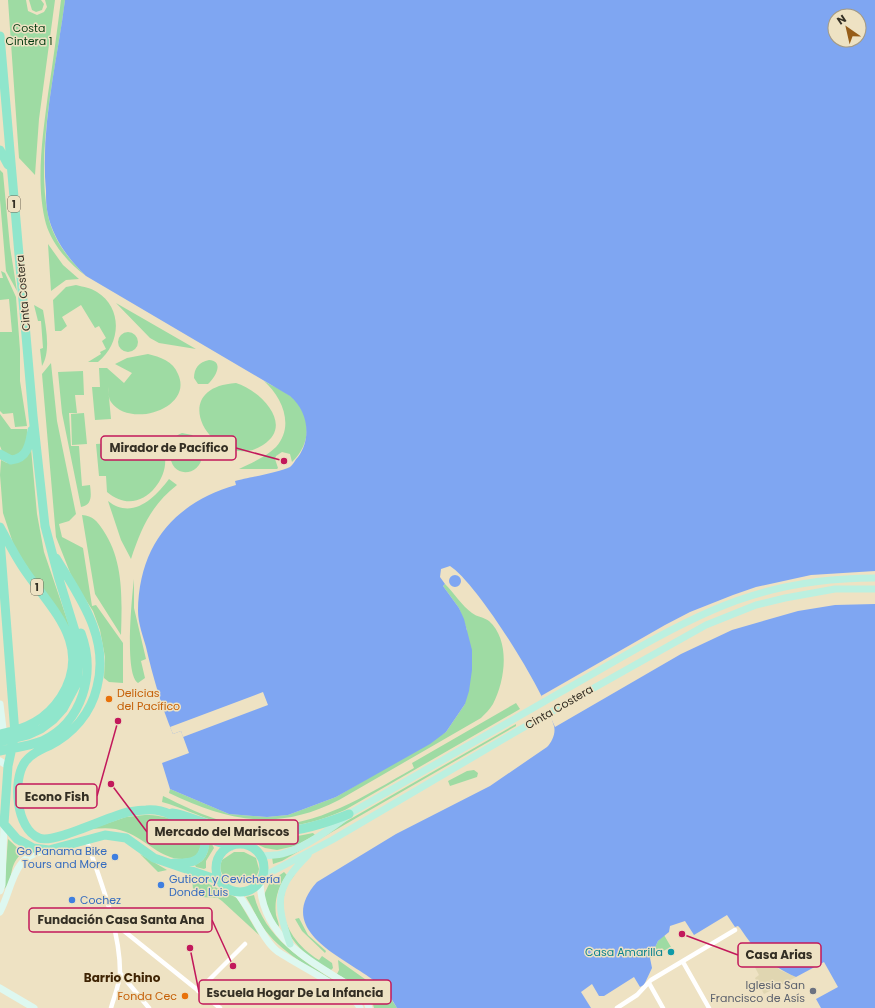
<svg xmlns="http://www.w3.org/2000/svg" width="875" height="1008" font-family="Poppins,sans-serif">
<style>
.green{fill:#9edba3}
.sand{fill:#e0d6b1}
.water{fill:#7fa6f2;fill-rule:evenodd}
.pier{fill:#eee2c3}
.lines{fill:none;stroke-linecap:round;stroke-linejoin:round}
.street{stroke:#fff;stroke-width:4.5}
.secondary{stroke:#def8f0;stroke-width:7}
.primary{stroke:#bcf0e0;stroke-width:7}
.highway{stroke:#90e6cc;stroke-width:9}
.food-dot{fill:#e8710a;stroke:#eee2c3;stroke-width:1.5}
.shop-dot{fill:#3f7fe0;stroke:#eee2c3;stroke-width:1.5}
.culture-dot{fill:#0f9aa8;stroke:#eee2c3;stroke-width:1.5}
.worship-dot{fill:#6b7280;stroke:#eee2c3;stroke-width:1.5}
.labels{text-anchor:middle;stroke-width:3;stroke-linejoin:round;paint-order:stroke}
.shield{fill:#eee2c3;stroke:#6c6554;stroke-width:1}
.shield-label{font-size:10px;font-weight:bold;fill:#342f24}
.park-label{font-size:11px;fill:#053d12;stroke:#eee2c3}
.street-label{font-size:11px;fill:#342f24;stroke:#eee2c3}
.food-label{font-size:11px;fill:#c56008;stroke:#eee2c3;text-anchor:start}
.shop-label{font-size:11px;fill:#366cbe;stroke:#eee2c3;text-anchor:start}
.culture-label{font-size:11px;fill:#0d838f;stroke:#eee2c3;text-anchor:end}
.worship-label{font-size:11px;fill:#5b616d;stroke:#eee2c3;text-anchor:end}
.neighbourhood-label{font-size:12px;font-weight:bold;fill:#3f2404;stroke:#eee2c3}
.leader{fill:none;stroke:#c2185b;stroke-width:1.5}
.callout-dot{fill:#c2185b;stroke:#eee2c3;stroke-width:1.5}
.callout{fill:#eee2c3;stroke:#c2185b;stroke-width:1.5}
.callout-label{font-size:12px;text-anchor:middle;font-weight:bold;fill:#342f24}
</style>
<rect width="100%" height="100%" fill="#eee2c3"/>
<path class="green" d="M 8,0 L 26,0 L 28,11 L 37,15 L 44,12 L 47,7 L 45,0 L 55,0 L 39,119 L 35,175 L 19,158 Z
M 29,0 L 41,0 L 44,4 L 42,10 L 36,12 L 32,10 Z
M 61,0 L 65,0 C 57,65 35,150 48,215 C 52,238 69,260 86,276 C 69,264 52,244 46,224 C 35,183 43,134 48,94 C 53,62 57,31 61,0 Z
M 0,170 L 3,173 L 10,247 L 17,291 L 6,271 L 0,200 Z
M 48,244 L 63,265 L 79,279 L 66,280 L 51,291 Z
M 1,271 L 5,273 L 16,297 L 20,350 L 20,381 L 27,426 L 15,427 L 13,413 L 3,414 L 0,411 L 0,332 L 12,332 L 9,299 L 0,300 L 0,278 L 3,278 Z
M 76,285 C 84,287 91,288 97,292 C 123,308 121,344 98,362 L 88,362 L 101,354 L 100,352 L 106,349 L 102,341 L 106,338 L 99,326 L 95,328 L 81,305 L 62,317 L 67,326 L 61,331 L 55,331 L 53,300 L 66,287 Z
M 116,303 L 196,349 L 159,343 L 150,338 Z
M 34,305 L 43,310 C 46,328 51,351 42,366 L 40,349 L 43,348 L 41,321 L 38,321 Z
M118 342a10 10 0 1 1 20 0a10 10 0 1 1-20 0Z
M 148,354 C 160,357 173,361 178,374 C 194,408 130,429 111,402 C 108,398 109,391 108,387 L 111,419 L 95,420 L 92,387 L 100,387 L 99,368 L 107,368 L 124,383 L 132,373 L 115,364 L 127,358 Z
M 209,360 C 225,361 215,378 208,384 L 198,384 L 194,378 C 194,368 199,362 209,360 Z
M 51,363 L 57,421 L 76,514 L 69,521 L 59,524 L 62,537 L 83,548 L 92,606 L 96,605 L 123,643 L 123,683 L 109,682 L 104,678 L 105,657 L 100,630 L 93,611 L 73,580 L 56,537 L 42,374 Z
M 83,371 L 84,395 L 75,395 L 77,413 L 69,413 L 71,446 L 79,446 L 82,486 L 90,485 C 91,494 93,505 81,507 L 62,413 L 58,372 Z
M 264,381 C 274,387 288,392 296,401 C 312,420 310,445 292,462 L 290,454 L 282,452 L 276,456 L 275,459 L 278,468 L 277,469 L 239,469 C 251,463 266,457 276,447 C 295,426 282,397 264,381 Z
M 236,383 C 260,390 295,425 263,445 C 217,475 161,388 236,383 Z
M 84,413 L 87,444 L 72,445 L 71,414 Z
M 0,414 L 11,429 L 27,429 C 27,443 27,449 14,457 L 2,451 L 0,446 Z
M 182,433 L 192,435 C 224,469 168,491 170,450 C 170,442 174,436 182,433 Z
M 123,436 L 130,436 L 131,439 C 198,429 154,532 107,492 L 106,476 L 99,476 L 96,444 L 113,443 L 114,454 L 120,449 L 116,440 Z
M 31,448 L 37,514 L 44,552 L 71,631 L 15,549 L 3,513 L 0,475 L 1,460 L 7,463 L 15,463 Z
M 169,479 L 177,485 C 151,505 141,529 131,559 L 121,540 L 108,501 C 132,520 154,499 169,479 Z
M 82,515 C 93,516 97,521 103,530 C 124,561 122,599 121,635 L 95,594 Z
M 134,579 L 134,608 L 146,659 L 141,661 L 145,678 L 138,683 C 124,675 132,596 134,579 Z
M 445,584 C 454,593 462,606 472,613 C 477,617 484,617 489,621 C 511,641 505,681 493,704 C 490,709 485,714 481,718 L 339,800 C 277,832 228,821 169,793 L 170,789 L 229,814 L 267,817 L 288,815 L 336,797 L 446,732 L 465,704 L 467,630 L 459,608 L 443,586 Z
M 516,703 L 520,709 L 345,810 C 305,828 260,834 217,822 C 198,816 181,807 162,802 L 163,796 C 180,804 197,813 216,819 C 294,842 349,805 414,768 L 412,763 Z
M 516,724 L 516,726 L 313,843 L 282,861 L 273,864 L 272,857 L 312,841 Z
M 474,770 L 478,773 L 477,777 L 450,786 L 448,781 L 467,771 Z
M 145,815 C 166,815 192,822 201,845 L 197,856 C 167,868 150,841 126,832 C 114,827 103,828 91,829 L 126,817 Z
M 200,827 C 237,839 275,842 313,833 L 315,835 L 295,846 L 277,850 L 265,848 L 248,840 L 214,839 L 198,829 Z
M 8,839 L 23,853 C 7,864 15,880 4,889 Z
M 209,844 L 212,844 L 214,848 L 206,861 L 206,868 L 204,869 L 196,867 L 195,865 C 205,861 208,854 209,844 Z
M 234,852 L 244,852 L 256,858 L 259,869 C 255,893 212,885 222,860 Z
M 140,854 L 167,870 L 158,872 Z
M 296,871 C 296,875 289,881 287,886 C 275,916 293,944 319,960 L 322,956 L 332,963 L 333,968 L 331,970 C 293,953 260,907 296,871 Z
M 284,872 L 287,875 C 278,886 274,901 276,915 C 277,919 279,923 279,927 L 271,918 L 263,897 L 270,882 Z
M 192,879 L 207,883 L 237,898 L 259,935 L 222,901 L 218,898 L 201,897 L 193,889 Z
M 254,895 C 264,937 303,961 338,983 L 337,984 C 311,968 280,952 262,926 C 256,917 252,906 246,897 Z
M 299,918 L 308,935 L 326,951 L 325,953 L 302,931 L 295,919 Z
M 664,935 L 671,947 L 650,958 L 658,941 Z
M 338,960 L 379,989 L 381,987 L 385,990 L 397,1008 L 374,1008 C 371,990 351,983 337,974 L 339,970 Z"/>
<path class="sand" d="M 754,948 L 780,970 L 796,977 L 764,994 L 755,978 L 759,975 L 750,958 Z"/>
<path class="water" d="M 65,0 L 875,0 L 875,1008 L 821,1008 L 816,999 L 838,987 L 824,962 L 796,977 C 770,966 755,951 740,928 L 738,926 L 735,927 L 727,915 L 694,935 L 685,921 L 670,926 L 669,932 L 658,941 L 650,958 L 652,968 L 644,985 L 640,987 L 634,977 L 604,996 L 599,996 L 592,984 L 581,992 L 591,1008 L 397,1008 C 393,1002 390,995 385,990 C 358,961 269,936 317,882 L 396,834 L 490,786 L 547,747 C 552,742 556,733 554,726 C 546,693 477,583 450,566 L 441,569 L 440,577 L 445,584 L 443,586 L 459,608 L 464,619 L 472,650 L 472,670 L 469,691 L 465,704 L 446,732 L 430,744 L 336,797 L 288,815 L 267,817 L 229,814 L 170,789 L 162,763 L 189,753 L 181,731 L 173,734 C 161,705 153,677 146,647 C 143,636 138,623 138,611 C 139,545 174,503 236,485 L 235,481 C 247,478 280,472 290,467 C 293,465 295,460 298,457 C 312,438 308,411 290,396 L 86,276 C 69,260 53,238 48,215 C 46,207 46,198 46,191 C 40,127 57,63 65,0 ZM 835,16 L 859,16 L 859,40 L 835,40 Z
M449 581a6 6 0 1 1 12 0a6 6 0 1 1-12 0Z"/>
<path class="pier" d="M 875,571 L 875,604 L 835,605 L 798,611 L 732,630 L 681,654 L 555,727 L 541,696 L 665,625 L 690,612 L 733,595 L 756,587 L 811,575 Z
M 263,692 L 268,705 L 183,737 L 181,731 L 173,734 L 170,727 Z"/>
<g class="lines">
<path class="street" d="M 86,839 C 100,880 120,929 120,972 C 120,983 114,997 111,1008
M 114,923 L 220,1008
M 683,962 L 709,1008
M 120,973 L 149,1008
M 649,983 L 663,1008
M 198,991 L 245,944
M 617,1008 L 637,995 L 651,980 L 735,930"/>
<path class="secondary" d="M 0,704 L 4,737
M 0,761 L 8,766
M 260,881 C 261,932 300,955 339,979 C 351,987 365,993 369,1008
M 0,891 L 2,885 L 4,824
M 235,891 C 251,907 262,940 277,951 C 295,964 353,991 360,1008
M 0,912 C 13,887 12,857 43,851
M 0,988 L 34,1008"/>
<path class="primary" d="M 261,856 C 268,855 278,856 285,853 C 304,848 334,827 349,814 C 420,773 490,733 561,692 C 611,664 660,633 713,610 C 763,588 820,578 875,578
M 262,877 L 332,840 L 519,730 L 706,625 L 756,605 L 785,598 L 835,589 L 875,589
M 290,944 C 275,901 275,888 308,855"/>
<path class="highway" d="M 0,36 L 33,416 L 45,526 L 59,579 L 75,631 L 79,656 L 77,683 L 63,709 L 53,720 L 41,729 L 28,735 L 0,742
M 0,150 L 8,165
M 0,454 L 11,460 C 27,459 30,444 32,430
M 0,527 C 8,542 16,558 26,572 C 53,611 93,646 61,697 C 46,720 26,729 0,734
M 0,539 L 15,734 L 8,766 L 4,824 L 17,839 L 33,848 L 49,850 L 105,835 L 126,838 L 154,858 L 221,881
M 56,558 C 80,598 110,638 97,687 C 91,713 73,734 49,746 C 40,750 31,754 25,762 C 12,780 16,829 39,838 C 54,844 109,816 128,812 C 134,811 140,810 146,810 C 168,808 183,822 200,834 C 209,840 220,843 231,846
M 0,751 C 14,748 29,746 42,741 C 83,722 96,673 81,633
M 172,813 C 187,815 199,822 213,825 C 266,838 299,834 349,814
M216 868a24 24 0 1 1 48 0a24 24 0 1 1-48 0Z
M 174,863 C 190,864 203,862 205,844 L 200,834"/>
</g>
<g class="food-dot">
<circle cx="109" cy="699" r="4"/>
<circle cx="185" cy="996" r="4"/>
</g>
<g class="shop-dot">
<circle cx="115" cy="857" r="4"/>
<circle cx="161" cy="885" r="4"/>
<circle cx="72" cy="900" r="4"/>
</g>
<circle class="culture-dot" cx="671" cy="952" r="4"/>
<circle class="worship-dot" cx="813" cy="991" r="4"/>
<g class="labels">
<g class="shield">
<rect x="8" y="196" width="12" height="16" rx="3"/>
<rect x="31" y="579" width="12" height="16" rx="3"/>
</g>
<g class="shield-label">
<text x="14" y="208">1</text>
<text x="37" y="591">1</text>
</g>
<g class="park-label">
<text x="29" y="32">Costa<tspan x="29" dy="13">Cintera 1</tspan></text>
</g>
<g class="street-label">
<text transform="translate(23 293) rotate(-95)" y="4">Cinta Costera</text>
<text transform="translate(559 707) rotate(-30)" y="4">Cinta Costera</text>
</g>
<g class="food-label">
<text x="117" y="697">Delicias<tspan x="117" dy="13">del Pacífico</tspan></text>
<text x="177" y="1000" text-anchor="end">Fonda Cec</text>
</g>
<g class="shop-label">
<text x="107" y="855" text-anchor="end">Go Panama Bike<tspan x="107" dy="13">Tours and More</tspan></text>
<text x="169" y="883">Guticor y Cevichería<tspan x="169" dy="13">Donde Luis</tspan></text>
<text x="80" y="904">Cochez</text>
</g>
<g class="culture-label">
<text x="663" y="956">Casa Amarilla</text>
</g>
<g class="worship-label">
<text x="805" y="989">Iglesia San<tspan x="805" dy="13">Francisco de Asís</tspan></text>
</g>
<g class="neighbourhood-label">
<text x="122" y="982">Barrio Chino</text>
</g>
</g>
<path class="leader" d="M284 461L236 448M118 721L97 796M111 784L147 832M233 966L212 920M682 934L738 955M190 948L199 992"/>
<g class="callout-dot">
<circle cx="284" cy="461" r="4"/>
<circle cx="118" cy="721" r="4"/>
<circle cx="111" cy="784" r="4"/>
<circle cx="233" cy="966" r="4"/>
<circle cx="682" cy="934" r="4"/>
<circle cx="190" cy="948" r="4"/>
</g>
<g class="callout">
<rect x="101" y="436" width="135" height="24" rx="4"/>
<rect x="16" y="784" width="81" height="24" rx="4"/>
<rect x="147" y="820" width="151" height="24" rx="4"/>
<rect x="29" y="908" width="183" height="24" rx="4"/>
<rect x="738" y="943" width="83" height="24" rx="4"/>
<rect x="199" y="980" width="192" height="24" rx="4"/>
</g>
<g class="callout-label">
<text x="169" y="452">Mirador de Pacífico</text>
<text x="57" y="801">Econo Fish</text>
<text x="222" y="836">Mercado del Mariscos</text>
<text x="121" y="924">Fundación Casa Santa Ana</text>
<text x="779" y="959">Casa Arias</text>
<text x="295" y="997">Escuela Hogar De La Infancia</text>
</g>
<g transform="translate(847 28) rotate(326)"><circle r="19" fill="#eee2c3" stroke="#a49a83"/>
<path d="M0-3L7 15L0 10L-7 15Z" fill="#965d19"/>
<text y="-6" font-size="11" font-weight="bold" text-anchor="middle" fill="#342f24">N</text>
</g>
</svg>
